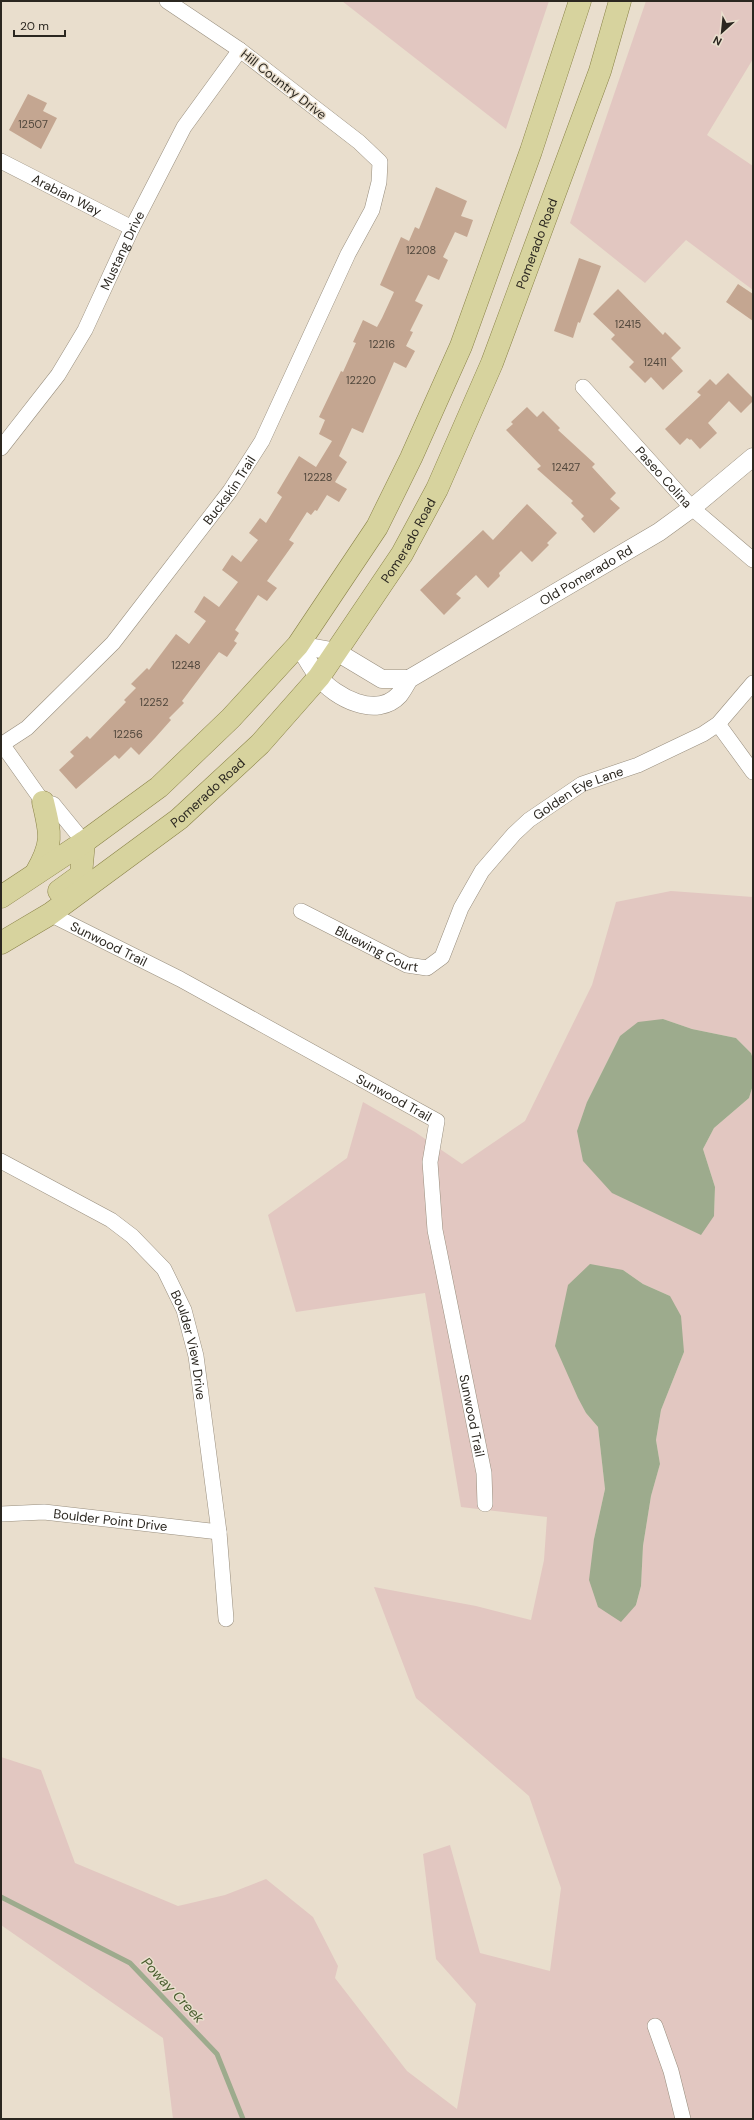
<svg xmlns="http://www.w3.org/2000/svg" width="754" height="2120" font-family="'DM Sans',sans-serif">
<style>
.green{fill:#e2c7c1;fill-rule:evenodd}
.water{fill:#9dab8d}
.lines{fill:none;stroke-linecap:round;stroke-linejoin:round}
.stream{stroke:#9dab8d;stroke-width:5}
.building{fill:#c4a691}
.minor-casing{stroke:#988e7e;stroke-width:16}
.tertiary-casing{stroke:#988e7e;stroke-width:19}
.primary-casing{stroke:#8a8348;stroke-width:23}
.minor{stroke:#fff;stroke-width:15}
.tertiary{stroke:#fff;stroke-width:18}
.primary{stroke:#d7d39e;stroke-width:22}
.labels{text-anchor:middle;stroke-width:3;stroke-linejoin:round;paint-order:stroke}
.number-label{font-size:11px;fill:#51473c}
.street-label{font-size:13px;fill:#2b2720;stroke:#e9decd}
.water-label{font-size:14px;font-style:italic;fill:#4a5e2f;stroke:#e9decd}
</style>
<rect width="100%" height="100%" fill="#e9decd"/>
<path class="green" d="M 342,1 L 549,1 L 506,129 Z
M 646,1 L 753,1 L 753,59 L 707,135 L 753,166 L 753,290 L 686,240 L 645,283 L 570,223 Z
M 671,891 L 753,897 L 753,1059 L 751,1053 L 736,1038 L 692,1029 L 663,1019 L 620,1036 L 587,1102 L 714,1216 L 715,1187 L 703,1149 L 714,1128 L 749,1098 L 753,1085 L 753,2119 L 173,2119 L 163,2038 L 1,1925 L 1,1757 L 41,1770 L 75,1863 L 178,1906 L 225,1895 L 266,1879 L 313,1917 L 338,1966 L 335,1978 L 407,2071 L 457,2109 L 476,2004 L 436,1959 L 423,1854 L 450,1845 L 480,1953 L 550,1971 L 561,1888 L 529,1796 L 416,1698 L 374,1587 L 476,1606 L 531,1620 L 544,1560 L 547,1517 L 461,1507 L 425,1293 L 296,1312 L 268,1215 L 347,1158 L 363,1102 L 415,1132 L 462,1164 L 525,1121 L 592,985 L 616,902 ZM 623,1270 L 643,1284 L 670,1296 L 684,1352 L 661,1410 L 656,1440 L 660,1464 L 651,1496 L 643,1546 L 641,1586 L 636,1606 L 594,1539 L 605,1489 L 598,1427 L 586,1413 L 570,1378 Z"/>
<path class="water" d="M 663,1019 L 692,1029 L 736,1038 L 751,1053 L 753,1059 L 753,1085 L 749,1098 L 714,1128 L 703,1149 L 715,1187 L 714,1216 L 701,1235 L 612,1193 L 583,1161 L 577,1131 L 587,1102 L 620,1036 L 638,1022 Z
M 590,1264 L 623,1270 L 643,1284 L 670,1296 L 681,1316 L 684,1352 L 661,1410 L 656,1440 L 660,1464 L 651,1496 L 643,1546 L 641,1586 L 636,1605 L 621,1622 L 598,1607 L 589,1580 L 594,1539 L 605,1489 L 598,1427 L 586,1413 L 578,1398 L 555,1346 L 568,1285 Z"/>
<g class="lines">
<path class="stream" d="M 1,1897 L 130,1963 L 217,2054 L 243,2119"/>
</g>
<path class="building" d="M 28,94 L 47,103 L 43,111 L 57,118 L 41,149 L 9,130 Z
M 436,187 L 467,201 L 461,216 L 473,220 L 467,237 L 455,232 L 443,257 L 448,260 L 439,280 L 428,275 L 415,301 L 423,305 L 410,331 L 413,332 L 406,346 L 415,351 L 406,368 L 394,362 L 363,433 L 352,428 L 339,456 L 347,462 L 335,482 L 347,489 L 339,502 L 327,495 L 317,511 L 315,510 L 311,515 L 307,512 L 289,540 L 294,543 L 267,581 L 277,588 L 267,601 L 258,595 L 235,630 L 239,633 L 234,641 L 237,643 L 227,657 L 219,652 L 182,701 L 184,703 L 169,718 L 171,720 L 155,738 L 139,755 L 131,747 L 119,759 L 115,755 L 76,789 L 59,770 L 74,756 L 70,752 L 87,736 L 90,739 L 126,702 L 124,700 L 136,688 L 131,684 L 147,668 L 149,670 L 176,634 L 189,644 L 206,621 L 194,612 L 204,596 L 219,607 L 238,582 L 222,570 L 232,555 L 241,562 L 258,540 L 249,533 L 260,518 L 266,523 L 282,497 L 277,493 L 299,456 L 316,467 L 332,441 L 319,434 L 325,420 L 319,417 L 341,371 L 343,372 L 356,343 L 353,342 L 363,320 L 377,327 L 382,318 L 394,292 L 380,285 L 401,237 L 409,241 L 415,227 L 419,229 Z
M 579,258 L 601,266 L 580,323 L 578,322 L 573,338 L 554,331 Z
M 738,284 L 753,294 L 753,321 L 726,302 Z
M 618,289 L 663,335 L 665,332 L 681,348 L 671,358 L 683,371 L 663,390 L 651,377 L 645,383 L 629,367 L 634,362 L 611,339 L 615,335 L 593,314 Z
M 728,373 L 753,398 L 753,401 L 741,413 L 729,401 L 708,423 L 717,433 L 700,449 L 691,439 L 690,440 L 687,438 L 680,445 L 665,429 L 701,395 L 697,392 L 710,379 L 716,385 Z
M 527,407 L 537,417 L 543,411 L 560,428 L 558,430 L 595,464 L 592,467 L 616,493 L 610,499 L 620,508 L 594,533 L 581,519 L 584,516 L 571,503 L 573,501 L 537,469 L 541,466 L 506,430 L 513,424 L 511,422 Z
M 527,504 L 557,533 L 547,543 L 549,545 L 532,562 L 521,551 L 499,573 L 500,576 L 488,588 L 476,575 L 456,594 L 461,598 L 444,615 L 420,590 L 483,530 L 493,540 Z"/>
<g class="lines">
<g class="minor-casing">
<g id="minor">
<path id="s1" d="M 1,161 L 132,228"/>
<path id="s2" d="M 583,387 L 692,508 L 753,560"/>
<path id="s3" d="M 1,448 L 58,375 L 85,330 L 132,228 L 184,127 L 240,50"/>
<path d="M 718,724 L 753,772"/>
<path d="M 2,744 L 43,802 L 53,804 L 84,842"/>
<path id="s4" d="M 1,745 L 27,728 L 113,643 L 230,491 L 262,441 L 348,254 L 372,210 L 379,182 L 380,162 L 359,142 L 240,50 L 167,1"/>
<path id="s5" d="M 301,911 L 407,965 L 427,968 L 442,957 L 461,908 L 482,871 L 514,834 L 529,820 L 582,784 L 638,765 L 703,734 L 718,724 L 753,683"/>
<path id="s6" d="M 50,914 L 180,979 L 437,1121 L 430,1162 L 435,1230 L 484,1473 L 485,1504"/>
<path id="s7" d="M 1,1161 L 111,1220 L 132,1236 L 164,1269 L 184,1310 L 196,1356 L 219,1532 L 226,1619"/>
<path id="s8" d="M 1,1514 L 44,1512 L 219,1532"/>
<path d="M 655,2026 L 671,2071 L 683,2119"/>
</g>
</g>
<g class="tertiary-casing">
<g id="tertiary">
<path id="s9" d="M 298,645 C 305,655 311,667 318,676 C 335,698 377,719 399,695 C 403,690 406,684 409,679 L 659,532 L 692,508 L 753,457"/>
<path d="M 298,645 L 337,652 L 382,679 L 409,679"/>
</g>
</g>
<g class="primary-casing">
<g id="primary">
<path d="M 36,873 C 53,843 51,835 43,802"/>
<path d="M 59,891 L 81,875 L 84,842"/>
<path d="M 1,897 L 84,842 L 159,787 L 231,718 L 298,645 L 377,527 L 411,458 L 461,346 L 531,151 L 580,1"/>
<path id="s10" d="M 1,943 L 50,914 L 179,819 L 260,744 L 319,677 L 402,554 L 437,489 L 492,363 L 600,71 L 620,1"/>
</g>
</g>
<use href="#minor" class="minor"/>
<use href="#tertiary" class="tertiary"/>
<use href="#primary" class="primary"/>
</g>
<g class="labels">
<g class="number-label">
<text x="33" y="128">12507</text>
<text x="421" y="254">12208</text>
<text x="628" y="328">12415</text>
<text x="382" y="348">12216</text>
<text x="655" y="366">12411</text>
<text x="361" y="384">12220</text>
<text x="566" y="471">12427</text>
<text x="318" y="481">12228</text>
<text x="186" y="669">12248</text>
<text x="154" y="706">12252</text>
<text x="128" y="738">12256</text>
</g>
<g class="street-label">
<text transform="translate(284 84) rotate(38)" y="5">Hill Country Drive</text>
<text dy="5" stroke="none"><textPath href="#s1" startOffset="74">Arabian Way</textPath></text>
<text dy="5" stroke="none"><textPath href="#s10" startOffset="904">Pomerado Road</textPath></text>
<text dy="5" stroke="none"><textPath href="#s3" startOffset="233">Mustang Drive</textPath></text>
<text dy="5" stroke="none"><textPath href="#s2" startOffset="121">Paseo Colina</textPath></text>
<text dy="5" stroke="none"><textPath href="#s4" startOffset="344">Buckskin Trail</textPath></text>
<text dy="5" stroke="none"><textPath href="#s10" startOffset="580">Pomerado Road</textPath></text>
<text dy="5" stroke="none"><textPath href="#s9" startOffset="354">Old Pomerado Rd</textPath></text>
<text dy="5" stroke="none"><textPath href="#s10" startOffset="256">Pomerado Road</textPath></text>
<text dy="5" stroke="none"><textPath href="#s5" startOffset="379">Golden Eye Lane</textPath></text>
<text dy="5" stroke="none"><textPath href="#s6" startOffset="66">Sunwood Trail</textPath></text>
<text dy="5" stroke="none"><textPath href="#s5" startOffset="85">Bluewing Court</textPath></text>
<text dy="5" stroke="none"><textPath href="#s6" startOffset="390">Sunwood Trail</textPath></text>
<text dy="5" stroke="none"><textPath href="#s7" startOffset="278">Boulder View Drive</textPath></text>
<text dy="5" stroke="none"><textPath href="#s6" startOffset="738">Sunwood Trail</textPath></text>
<text dy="5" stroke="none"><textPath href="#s8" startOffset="110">Boulder Point Drive</textPath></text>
</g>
<g class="water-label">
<text transform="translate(173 1990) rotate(47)" y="5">Poway Creek</text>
</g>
</g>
<rect width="754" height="2120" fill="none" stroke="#2b2720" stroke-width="4"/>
<g transform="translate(722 32) rotate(207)" stroke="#e9decd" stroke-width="3" paint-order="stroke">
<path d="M0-3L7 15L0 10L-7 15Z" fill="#2b2720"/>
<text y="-6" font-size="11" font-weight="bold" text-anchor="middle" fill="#2b2720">N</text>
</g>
<path d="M14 30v6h51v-6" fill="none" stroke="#2b2720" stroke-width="2"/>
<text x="20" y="30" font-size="12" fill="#2b2720" stroke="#e9decd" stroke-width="3" paint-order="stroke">20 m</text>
</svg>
